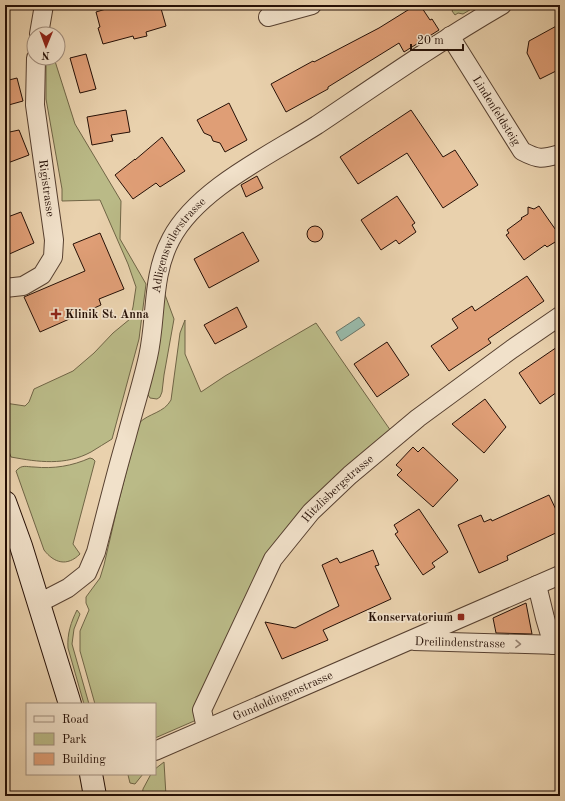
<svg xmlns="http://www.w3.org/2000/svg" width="565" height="801" font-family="'Old Standard TT',serif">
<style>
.green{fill:#baba87;stroke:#706546}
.water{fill:#98b7a6;stroke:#6a7466}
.building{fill:#df9e76;stroke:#261006}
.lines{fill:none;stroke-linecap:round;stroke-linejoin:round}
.minor-casing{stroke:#574030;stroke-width:20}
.secondary-casing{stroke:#261006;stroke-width:24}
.minor{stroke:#f1e1ca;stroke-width:18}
.secondary{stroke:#f1e1ca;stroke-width:22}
.oneway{stroke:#968372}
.poi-dot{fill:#8f2418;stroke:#f1e1ca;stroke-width:1.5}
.labels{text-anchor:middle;stroke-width:3.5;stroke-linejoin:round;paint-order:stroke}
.street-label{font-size:12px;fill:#261006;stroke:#f1e1ca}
.poi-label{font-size:12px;font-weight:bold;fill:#261006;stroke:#f1e1ca;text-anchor:start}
</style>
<rect width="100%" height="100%" fill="#e9d1ad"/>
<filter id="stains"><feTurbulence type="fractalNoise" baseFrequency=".005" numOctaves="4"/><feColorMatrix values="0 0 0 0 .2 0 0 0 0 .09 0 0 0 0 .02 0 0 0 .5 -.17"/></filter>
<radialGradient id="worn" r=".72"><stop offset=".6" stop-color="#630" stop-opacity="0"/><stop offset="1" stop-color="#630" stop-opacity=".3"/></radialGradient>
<path class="green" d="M 455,5 L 478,5 L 463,14 L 458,13 L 455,15 L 452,11 Z
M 46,58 L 54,58 L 75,124 L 121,201 L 120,239 L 146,284 L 139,339 L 112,439 C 105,443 98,448 91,452 C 65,466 38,462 11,457 L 5,441 L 5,403 L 25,406 L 29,402 L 34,389 L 73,371 L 94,353 L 113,333 L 130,319 L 133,307 L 136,287 L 128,264 L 100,200 L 62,201 L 62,189 L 46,99 Z
M 164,292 L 174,319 L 164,375 L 162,392 L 160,397 L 157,399 L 150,398 L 147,393 Z
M 185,320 L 185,354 L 201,392 L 225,376 L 316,323 L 393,434 L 292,528 L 201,718 L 155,738 L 155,704 L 95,704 L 80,651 L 80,631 L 89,610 L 86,603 L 86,597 L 100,578 L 104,565 L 120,496 L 139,423 C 149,413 164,413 171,400 L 180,333 Z
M 90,458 L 93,459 L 95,461 L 73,544 L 80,554 C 67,567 54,563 44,550 L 16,471 C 22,464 26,467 34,467 C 54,469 72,466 90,458 Z
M 77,610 L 80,614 L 74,629 L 72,644 L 89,704 L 84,704 L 68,648 C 67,634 71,622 77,610 Z
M 164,762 L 166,796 L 142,796 L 143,789 L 151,774 L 155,774 L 155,769 Z
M 130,774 L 143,774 L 135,784 L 130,783 L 128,775 Z"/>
<path class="water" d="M 359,317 L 365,325 L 341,341 L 336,332 Z"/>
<path class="building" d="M 119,5 L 160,5 L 166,26 L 146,32 L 147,36 L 134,39 L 133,36 L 103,44 L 98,28 L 100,27 L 96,12 Z
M 416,5 L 420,5 L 430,20 L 432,19 L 439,30 L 404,52 L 399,43 L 328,87 L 328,89 L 286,112 L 271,84 L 313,61 L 314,62 L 379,28 Z
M 560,24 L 560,69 L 540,79 L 527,53 L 529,41 Z
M 86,54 L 96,89 L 80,93 L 70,58 Z
M 17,78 L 23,101 L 5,106 L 5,81 Z
M 229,103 L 247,140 L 225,152 L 220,143 L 213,141 L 211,136 L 204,133 L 197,120 Z
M 126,110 L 130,132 L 111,135 L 113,141 L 92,145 L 87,117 Z
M 411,110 L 443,157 L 455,150 L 478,185 L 443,208 L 407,153 L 358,184 L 340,157 Z
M 19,130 L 29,155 L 5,164 L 5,133 Z
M 162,137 L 185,171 L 160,187 L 156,183 L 133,199 L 115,175 L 135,159 L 135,160 Z
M 257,176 L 263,188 L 246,197 L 241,185 Z
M 397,196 L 415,223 L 412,225 L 416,232 L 399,244 L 396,240 L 381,250 L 361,220 Z
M 539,206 L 560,236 L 560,239 L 547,247 L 545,245 L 524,260 L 506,235 L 509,233 L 507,230 L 522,219 L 521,218 L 528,214 L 528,207 L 534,209 Z
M 21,212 L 34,243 L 5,256 L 5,218 Z
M307 234a8 8 0 1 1 16 0a8 8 0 1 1-16 0Z
M 243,232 L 259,261 L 209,288 L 194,259 Z
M 100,233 L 124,289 L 99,299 L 101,305 L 40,332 L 24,297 L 85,271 L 73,244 Z
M 527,276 L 544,301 L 488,339 L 491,343 L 449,371 L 431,346 L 458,328 L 452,319 L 472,306 L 475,311 Z
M 237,307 L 247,327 L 215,344 L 204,325 Z
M 387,342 L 409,375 L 377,397 L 354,364 Z
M 560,345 L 560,390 L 540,404 L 519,373 Z
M 485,399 L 506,427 L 484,453 L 452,424 Z
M 413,447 L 418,452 L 423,447 L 458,480 L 433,507 L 397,475 L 402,470 L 396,465 Z
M 549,495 L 560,518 L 560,531 L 507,556 L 508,560 L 479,573 L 458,525 L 481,515 L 484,522 L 491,519 L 492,521 Z
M 419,509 L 448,552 L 432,563 L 435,567 L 423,575 L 395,534 L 398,532 L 394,525 Z
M 373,550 L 379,565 L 375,566 L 391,599 L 323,630 L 328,640 L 282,659 L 265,622 L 295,628 L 339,606 L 322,565 L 337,558 L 340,563 Z
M 526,603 L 532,634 L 496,633 L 493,618 Z"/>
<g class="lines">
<g class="minor-casing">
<g id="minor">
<path d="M 268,17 L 312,5"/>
<path d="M 39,34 L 44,5"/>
<path id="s1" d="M 450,36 L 522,151 C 539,160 542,159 560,154"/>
<path d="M 5,288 L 23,286 L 42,275 L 53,257 L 54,240 L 35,105 L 36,58"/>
<path d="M 537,585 L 545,618 L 553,645"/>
<path id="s2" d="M 39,603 L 68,588 L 87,573 L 96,552 C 106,514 115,476 126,439 C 133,412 142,384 148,357 C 157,318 151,276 171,239 C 197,189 270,155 317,125 C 378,84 438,42 502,5"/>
<path id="s3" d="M 414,641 L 560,645"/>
<path id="s4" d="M 206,728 L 202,710 L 273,559 L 311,512 L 350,475 L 418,418 L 512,349 L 560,316"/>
<path id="s5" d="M 155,751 L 560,575"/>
</g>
</g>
<g class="secondary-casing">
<path id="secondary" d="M 5,502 L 21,546 L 70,704
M 91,774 L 95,796"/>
</g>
<use href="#minor" class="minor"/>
<use href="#secondary" class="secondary"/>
</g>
<defs><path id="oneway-chevron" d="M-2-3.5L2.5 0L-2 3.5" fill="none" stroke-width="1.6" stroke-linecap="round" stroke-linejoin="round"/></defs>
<use class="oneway" href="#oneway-chevron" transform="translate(518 644) rotate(2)"/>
<g class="poi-dot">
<path d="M54 308h4v4h4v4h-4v4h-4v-4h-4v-4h4z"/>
<rect x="457" y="613" width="8" height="8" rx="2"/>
</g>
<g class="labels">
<g class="street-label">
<text dy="4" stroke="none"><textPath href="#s1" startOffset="88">Lindenfeldsteig</textPath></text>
<text transform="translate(47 188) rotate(82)" y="4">Rigistrasse</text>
<text dy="4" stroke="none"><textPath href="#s2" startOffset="400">Adligenswilerstrasse</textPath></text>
<text dy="4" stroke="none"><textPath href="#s4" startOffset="281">Hitzlisbergstrasse</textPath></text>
<text dy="4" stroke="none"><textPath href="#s3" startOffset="46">Dreilindenstrasse</textPath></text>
<text dy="4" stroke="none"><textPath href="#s5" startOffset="139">Gundoldingenstrasse</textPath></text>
</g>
<g class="poi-label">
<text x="65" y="318">Klinik St. Anna</text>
<text x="453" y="621" text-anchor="end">Konservatorium</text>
</g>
</g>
<rect width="565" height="801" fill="none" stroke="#e9d1ad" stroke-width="20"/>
<rect x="6" y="6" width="553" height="789" fill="none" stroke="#261006" stroke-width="2"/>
<rect x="10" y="10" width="545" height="781" fill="none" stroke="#261006"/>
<rect x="26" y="703" width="130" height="72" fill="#f1e1ca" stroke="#a08d7c"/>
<rect x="34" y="716" width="20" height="6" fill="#f1e1ca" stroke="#a08d7c"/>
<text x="62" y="723" font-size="12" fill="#261006">Road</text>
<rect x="34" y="733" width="20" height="12" fill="#baba87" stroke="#a08d7c"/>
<text x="62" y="743" font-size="12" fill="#261006">Park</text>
<rect x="34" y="753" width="20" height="12" fill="#df9e76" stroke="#a08d7c"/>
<text x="62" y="763" font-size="12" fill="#261006">Building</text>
<g transform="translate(46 46) rotate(181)"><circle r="19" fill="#f1e1ca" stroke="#a08d7c"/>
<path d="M0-3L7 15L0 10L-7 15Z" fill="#8f2418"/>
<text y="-6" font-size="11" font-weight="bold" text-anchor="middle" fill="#261006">N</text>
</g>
<path d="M411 44v6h52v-6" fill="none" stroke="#261006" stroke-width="2"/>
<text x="417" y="44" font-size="12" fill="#261006" stroke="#f1e1ca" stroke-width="3" paint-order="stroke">20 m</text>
<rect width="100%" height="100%" filter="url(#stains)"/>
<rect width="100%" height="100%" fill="url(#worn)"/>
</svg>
